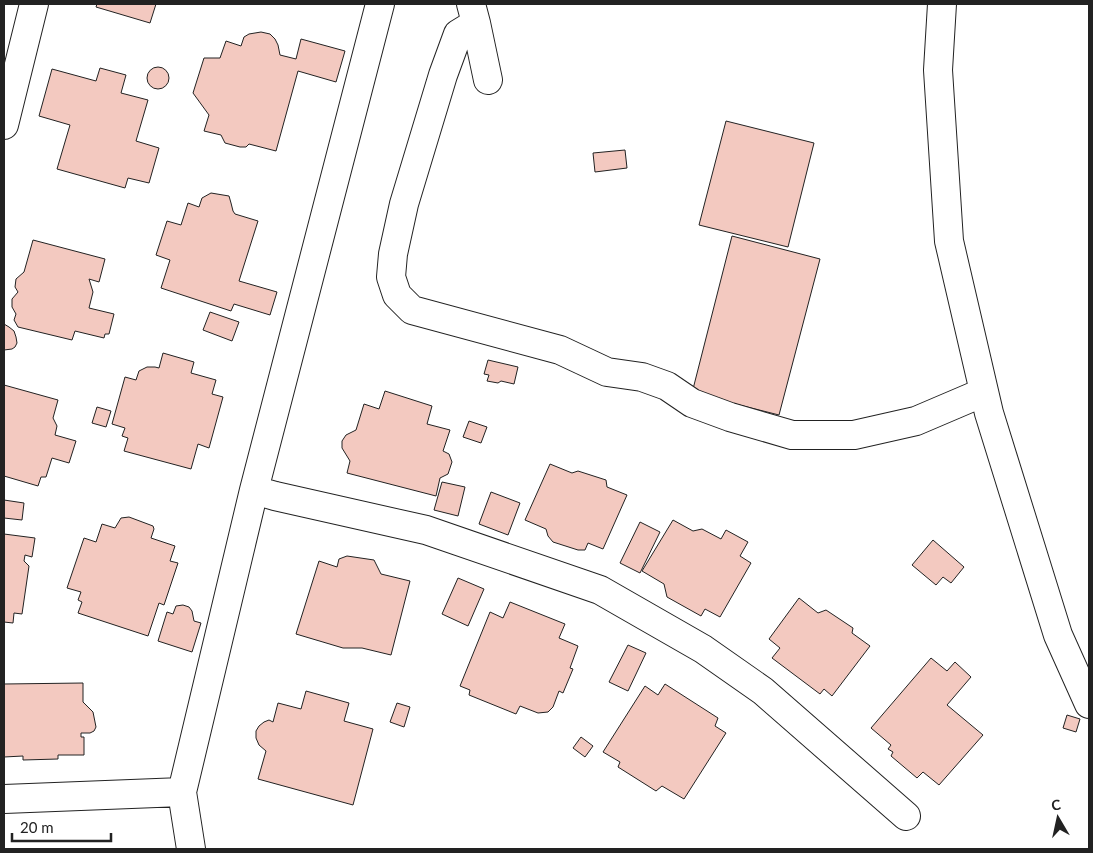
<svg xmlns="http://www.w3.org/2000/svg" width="1093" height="853" font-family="Lato,sans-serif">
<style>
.building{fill:#f3c9c0;stroke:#222}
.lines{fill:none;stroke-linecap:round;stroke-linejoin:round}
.minor-casing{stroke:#222;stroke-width:30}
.minor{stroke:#fff;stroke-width:28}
</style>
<rect width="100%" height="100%" fill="#fff"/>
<path class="building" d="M 97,4 L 156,4 L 150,23 L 96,7 Z
M 261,32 L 270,34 L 275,39 L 278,45 L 280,55 L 296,59 L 301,39 L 345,51 L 336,82 L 298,71 L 276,151 L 249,144 L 246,147 L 240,147 L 225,143 L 221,135 L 204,131 L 209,115 L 193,93 L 204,58 L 220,58 L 226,41 L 241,46 L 244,37 L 249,34 Z
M147 78a11 11 0 1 1 22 0a11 11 0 1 1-22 0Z
M 100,68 L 126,75 L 121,93 L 148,100 L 136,141 L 159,148 L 149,183 L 128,178 L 125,188 L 57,169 L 70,125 L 39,116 L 52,69 L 96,81 Z
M 726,121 L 814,143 L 788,247 L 699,225 Z
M 625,150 L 627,168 L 595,172 L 593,153 Z
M 211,193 L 229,196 L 231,203 L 233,211 L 235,214 L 258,221 L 239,281 L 277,292 L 270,315 L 234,304 L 231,311 L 161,288 L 170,260 L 156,255 L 167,221 L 181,225 L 188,203 L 199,207 L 202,198 Z
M 732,236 L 820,259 L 779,415 L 692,393 Z
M 33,240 L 105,259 L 99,282 L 89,279 L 93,292 L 89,308 L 114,314 L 109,334 L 105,334 L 104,338 L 75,331 L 72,340 L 18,327 L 14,320 L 16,314 L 12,307 L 12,299 L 18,292 L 15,287 L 16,279 L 24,272 Z
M 210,312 L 239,322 L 232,341 L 203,330 Z
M 4,324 L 9,327 L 14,331 L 16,337 L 17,343 L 15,347 L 12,349 L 4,350 Z
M 163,353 L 194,362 L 191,373 L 216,380 L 212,394 L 223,397 L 209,448 L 198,444 L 191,469 L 124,451 L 128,438 L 122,436 L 125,428 L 112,424 L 125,377 L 136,380 L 139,371 L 147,367 L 155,367 L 159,368 Z
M 488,360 L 518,367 L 514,384 L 501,381 L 498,383 L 487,381 L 489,375 L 484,374 Z
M 4,385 L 58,400 L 53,418 L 57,426 L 55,435 L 76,441 L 69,463 L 52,458 L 46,477 L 41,477 L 38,486 L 4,476 Z
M 385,391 L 432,406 L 427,424 L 450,430 L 443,451 L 449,454 L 452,462 L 448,474 L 440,478 L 436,496 L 347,473 L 350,461 L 342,448 L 342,441 L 346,435 L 356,430 L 364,404 L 379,409 Z
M 97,407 L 111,411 L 106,427 L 92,423 Z
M 469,421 L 487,427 L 481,443 L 463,437 Z
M 550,464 L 572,473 L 578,471 L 606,480 L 607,487 L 627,495 L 603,549 L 588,543 L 585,550 L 578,550 L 553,542 L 548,536 L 546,529 L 525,520 Z
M 442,482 L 465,487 L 458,516 L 434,510 Z
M 491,492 L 520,503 L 508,535 L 479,524 Z
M 4,500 L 24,503 L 22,520 L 4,518 Z
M 129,517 L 153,526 L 154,529 L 151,538 L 175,546 L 170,561 L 178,563 L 164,605 L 159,603 L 148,636 L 78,613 L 82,602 L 78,600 L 81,592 L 67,588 L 84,538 L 96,542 L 102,524 L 115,528 L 121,518 Z
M 673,520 L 693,531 L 702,529 L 721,539 L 726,530 L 748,542 L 740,556 L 751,563 L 720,617 L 705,609 L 701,616 L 667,597 L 664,584 L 642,571 Z
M 640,522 L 660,532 L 640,573 L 620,563 Z
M 4,534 L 35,538 L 32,557 L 25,555 L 24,561 L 29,566 L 22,614 L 14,613 L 13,623 L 4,622 Z
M 933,540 L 964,567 L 951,583 L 943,577 L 936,585 L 912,565 Z
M 347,556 L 374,560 L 381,574 L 410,581 L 391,655 L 362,648 L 343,648 L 296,634 L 319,561 L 337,567 L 339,559 Z
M 458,578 L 484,589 L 468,626 L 442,614 Z
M 799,598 L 818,613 L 826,610 L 853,628 L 852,633 L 870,646 L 832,696 L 824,689 L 820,694 L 772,658 L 780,648 L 769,639 Z
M 510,602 L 565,624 L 559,638 L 578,646 L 570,668 L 573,669 L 563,693 L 559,691 L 553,707 L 548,712 L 538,713 L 520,706 L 516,714 L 469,695 L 470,690 L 460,686 L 490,612 L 503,618 Z
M 183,605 L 189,607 L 192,611 L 194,621 L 201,623 L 192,652 L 158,641 L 167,612 L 173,614 L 176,606 Z
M 628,645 L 646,653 L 628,691 L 609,682 Z
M 931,658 L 947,671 L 955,662 L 971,677 L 947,705 L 983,735 L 939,785 L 923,772 L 917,778 L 891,756 L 893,752 L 888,749 L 891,745 L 871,728 Z
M 83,683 L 83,702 L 93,712 L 96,727 L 94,731 L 90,733 L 81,733 L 81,737 L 84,737 L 84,755 L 58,755 L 58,759 L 23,760 L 23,756 L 4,757 L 4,684 Z
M 665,684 L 718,718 L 715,726 L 726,733 L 684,799 L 662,786 L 656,791 L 618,767 L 620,762 L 603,752 L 645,686 L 658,695 Z
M 306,691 L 349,703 L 344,721 L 373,729 L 353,805 L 258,779 L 266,751 L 259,745 L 256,738 L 256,731 L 259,726 L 264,722 L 269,720 L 273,722 L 278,703 L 301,709 Z
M 397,703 L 410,707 L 404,727 L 390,722 Z
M 1067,715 L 1080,719 L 1076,732 L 1063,728 Z
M 581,737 L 593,746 L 585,757 L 573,748 Z"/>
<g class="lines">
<g class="minor-casing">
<path id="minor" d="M 471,4 L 476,23 L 488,80
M 942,4 L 938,70 L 949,241 L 989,413 L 1058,635 L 1089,704
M 476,23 L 458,34 L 443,75 L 404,204 L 393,254 L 391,277 L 397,295 L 412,310 L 560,350 L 607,372 L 642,377 L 667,386 L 692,403 L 730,417 L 792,435 L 854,435 L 916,421 L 984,392
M 4,125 L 34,4
M 254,490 L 275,496 L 426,530 L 600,590 L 703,649 L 763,691 L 906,816
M 4,799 L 182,792
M 191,849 L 182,792 L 254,490 L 380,4"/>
</g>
<use href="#minor" class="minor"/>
</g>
<rect width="1093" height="853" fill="none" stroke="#222222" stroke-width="10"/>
<g transform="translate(1058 818) rotate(351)" stroke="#ffffff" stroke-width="4" paint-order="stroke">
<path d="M0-4L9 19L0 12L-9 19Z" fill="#222222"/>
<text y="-8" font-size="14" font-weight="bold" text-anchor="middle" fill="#222222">С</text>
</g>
<path d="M12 833v8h99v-8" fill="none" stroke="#222222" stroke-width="2.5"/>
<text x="20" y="833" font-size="15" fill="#222222" stroke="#ffffff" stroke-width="4" paint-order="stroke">20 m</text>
</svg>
